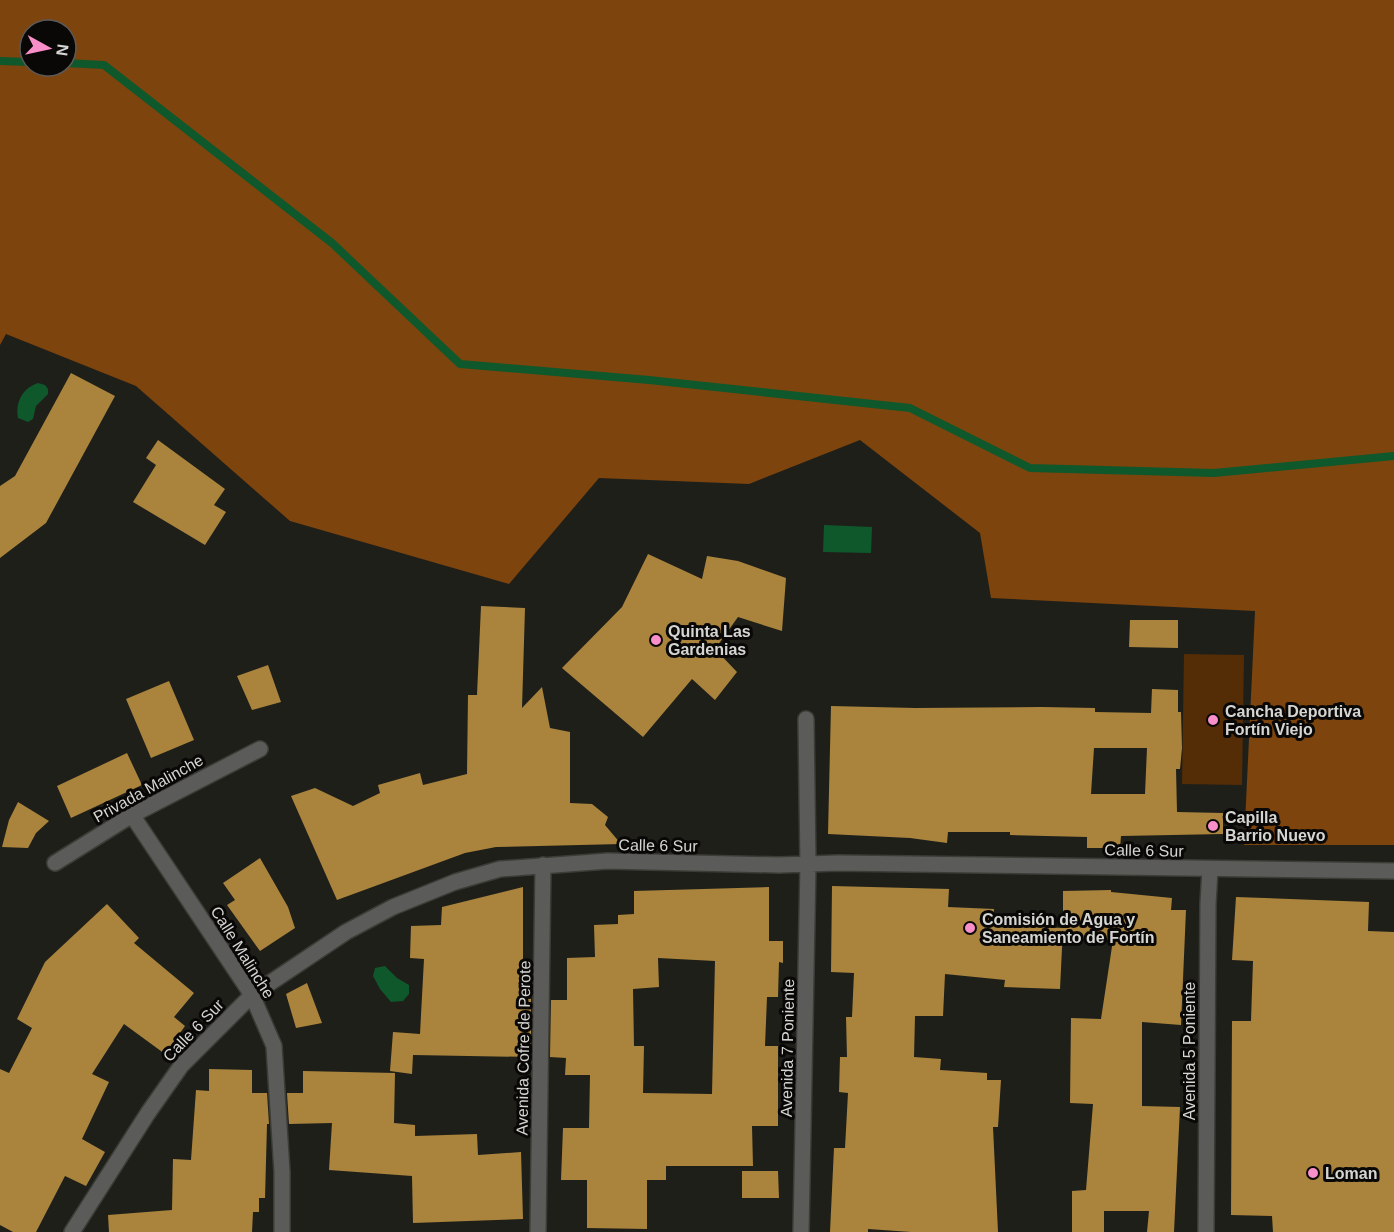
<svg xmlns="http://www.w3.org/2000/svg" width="1394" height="1232" font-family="Helvetica,sans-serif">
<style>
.green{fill:#542c06}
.forest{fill:#7d440d;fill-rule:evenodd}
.water{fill:#0e582c}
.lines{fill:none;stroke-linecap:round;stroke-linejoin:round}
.stream{stroke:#0e582c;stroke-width:8}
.building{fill:#aa843d;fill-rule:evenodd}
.street-casing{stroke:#3c3c37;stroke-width:18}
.street{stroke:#5b5c5a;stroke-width:15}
.poi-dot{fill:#f98fc9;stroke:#090807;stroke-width:2}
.labels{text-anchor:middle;stroke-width:6;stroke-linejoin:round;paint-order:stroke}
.poi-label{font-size:16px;font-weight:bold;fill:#d5d5d2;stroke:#090807;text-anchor:start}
.street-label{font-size:16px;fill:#d5d5d2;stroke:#090807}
</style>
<rect width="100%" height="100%" fill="#1f1f1a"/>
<path class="green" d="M 1184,654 L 1244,655 L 1242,785 L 1182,784 Z"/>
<path class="forest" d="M 0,0 L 1394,0 L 1394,845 L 1244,845 L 1255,611 L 991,598 L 980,533 L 860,440 L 749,484 L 599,478 L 509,584 L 290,521 L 136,386 L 6,334 L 0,345 ZM 30,30 L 66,30 L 66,66 L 30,66 Z"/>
<path class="water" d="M 38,383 L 45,385 L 48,389 L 48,394 L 36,406 L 33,419 L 28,422 L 18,418 C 15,403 22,388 38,383 Z
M 824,525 L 872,527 L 871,553 L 823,552 Z
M 385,966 L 397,978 L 409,985 L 409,994 L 403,1001 L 391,1002 L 380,989 L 373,976 L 375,968 Z"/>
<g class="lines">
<path class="stream" d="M 0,61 L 30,62
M 66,63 L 104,65 L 332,243 L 460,364 L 649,380 L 910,408 L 1030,468 L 1214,473 L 1394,456"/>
</g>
<path class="building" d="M 71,373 L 115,396 L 46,523 L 0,558 L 0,486 L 15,476 Z
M 158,440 L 225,489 L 214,505 L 226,512 L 205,545 L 133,502 L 156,465 L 146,458 Z
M 648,554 L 702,579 L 707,556 L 738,561 L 786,578 L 782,631 L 738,617 L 715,649 L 737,672 L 715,700 L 692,679 L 643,737 L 562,668 L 622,607 Z
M 481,606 L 525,608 L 522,708 L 542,687 L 550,728 L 570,732 L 570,803 L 592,804 L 608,817 L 605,825 L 621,844 L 496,847 L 465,853 L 337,900 L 291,796 L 315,788 L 353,806 L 380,793 L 378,785 L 420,773 L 423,785 L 467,774 L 468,695 L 477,695 Z
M 1130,620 L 1178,620 L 1178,648 L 1129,647 Z
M 268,665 L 281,702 L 252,710 L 237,676 Z
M 169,681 L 194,740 L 151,758 L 126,699 Z
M 1152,689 L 1178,690 L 1178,712 L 1181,712 L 1182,748 L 1180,769 L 1176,769 L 1177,812 L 1223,813 L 1223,834 L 1121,836 L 1120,848 L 1087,848 L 1087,837 L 1010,835 L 1010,832 L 948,832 L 947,843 L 910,838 L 828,834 L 831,706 L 915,708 L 1042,707 L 1095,708 L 1095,712 L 1151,713 ZM 1094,748 L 1147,748 L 1145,794 L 1091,794 Z
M 127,753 L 142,785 L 71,818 L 57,786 Z
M 18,802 L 49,821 L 36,833 L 28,848 L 2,847 L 9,820 Z
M 260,858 L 288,907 L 295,928 L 260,951 L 227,905 L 235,900 L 223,883 Z
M 832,886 L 949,889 L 948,907 L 994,909 L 993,925 L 1063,928 L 1060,989 L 1004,987 L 1005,980 L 945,974 L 943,1016 L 915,1016 L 914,1057 L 941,1059 L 940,1070 L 987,1073 L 987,1080 L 1001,1080 L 998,1127 L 993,1127 L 998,1232 L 911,1232 L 868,1229 L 868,1232 L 830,1232 L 834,1148 L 845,1148 L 848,1093 L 839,1092 L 840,1057 L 847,1057 L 846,1017 L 852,1017 L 854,973 L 831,972 Z
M 523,887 L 523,999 L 531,999 L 531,1057 L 413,1055 L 412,1074 L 390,1071 L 393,1032 L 420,1034 L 424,959 L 410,958 L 411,926 L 441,925 L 442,907 Z
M 769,887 L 769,941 L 783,941 L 783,963 L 779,962 L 778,997 L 767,997 L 765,1046 L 778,1046 L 778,1126 L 752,1126 L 753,1166 L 666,1166 L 666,1180 L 647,1180 L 647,1229 L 587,1228 L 587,1180 L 561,1180 L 563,1128 L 589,1128 L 590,1075 L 565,1075 L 566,1058 L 550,1057 L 551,1000 L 567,1000 L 567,958 L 595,957 L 594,925 L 618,924 L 618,915 L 634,914 L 634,891 ZM 658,958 L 715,961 L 712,1094 L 643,1093 L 644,1046 L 634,1046 L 633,989 L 659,987 Z
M 1111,890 L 1111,892 L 1172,898 L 1171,910 L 1186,910 L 1181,1025 L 1142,1022 L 1142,1106 L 1180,1107 L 1174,1232 L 1147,1232 L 1149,1211 L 1104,1211 L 1104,1232 L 1072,1232 L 1072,1191 L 1086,1190 L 1093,1104 L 1070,1103 L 1071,1018 L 1101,1019 L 1113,940 L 1063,939 L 1063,891 Z
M 1236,897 L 1369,902 L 1368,931 L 1394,932 L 1394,1232 L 1273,1232 L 1272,1216 L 1231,1215 L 1232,1021 L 1251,1021 L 1253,961 L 1232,960 Z
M 107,904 L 139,938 L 134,943 L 194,993 L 174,1017 L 185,1026 L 165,1054 L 124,1024 L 92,1074 L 109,1082 L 82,1139 L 105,1152 L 86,1186 L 65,1176 L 36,1232 L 13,1232 L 0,1225 L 0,1069 L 9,1073 L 32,1028 L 17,1019 L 45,962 Z
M 307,983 L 322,1023 L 296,1028 L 286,994 Z
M 209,1069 L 252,1070 L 252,1093 L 267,1093 L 269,1124 L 267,1124 L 265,1198 L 259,1198 L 259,1212 L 253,1212 L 252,1232 L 109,1232 L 108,1215 L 172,1210 L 173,1159 L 191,1160 L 196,1090 L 209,1091 Z
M 303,1071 L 395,1073 L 394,1123 L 415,1125 L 415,1136 L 477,1134 L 478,1155 L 521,1152 L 523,1219 L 413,1223 L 412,1176 L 329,1170 L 332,1123 L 289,1124 L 287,1093 L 303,1093 Z
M 742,1171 L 778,1171 L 779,1198 L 742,1198 Z"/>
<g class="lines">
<g class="street-casing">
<path id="street" d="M 132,815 L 252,995 L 274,1046 L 282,1172 L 282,1232
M 55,863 L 132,815 L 260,749
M 72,1232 L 148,1113 L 181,1066 L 252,995 L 346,932 L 393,907 L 455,882 L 500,869 L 608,861 L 779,865 L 838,863 L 1394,871
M 538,1232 L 543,865
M 801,1232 L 808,865 L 806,719
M 1206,1232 L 1208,904 L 1210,869"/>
</g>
<use href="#street" class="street"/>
</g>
<g class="poi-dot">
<circle cx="656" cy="640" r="6"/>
<circle cx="1213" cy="720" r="6"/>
<circle cx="1213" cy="826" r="6"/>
<circle cx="970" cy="928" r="6"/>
<circle cx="1313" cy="1173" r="6"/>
</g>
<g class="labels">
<g class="poi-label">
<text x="668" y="637">Quinta Las<tspan x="668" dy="18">Gardenias</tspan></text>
<text x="1225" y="717">Cancha Deportiva<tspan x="1225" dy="18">Fortín Viejo</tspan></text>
<text x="1225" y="823">Capilla<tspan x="1225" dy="18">Barrio Nuevo</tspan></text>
<text x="982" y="925">Comisión de Agua y<tspan x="982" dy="18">Saneamiento de Fortín</tspan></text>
<text x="1325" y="1179">Loman</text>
</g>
<g class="street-label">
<text transform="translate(148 788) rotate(-29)" y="6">Privada Malinche</text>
<text transform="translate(658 845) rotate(1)" y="6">Calle 6 Sur</text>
<text transform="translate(1144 850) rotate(1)" y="6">Calle 6 Sur</text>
<text transform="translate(243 952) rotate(58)" y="6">Calle Malinche</text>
<text transform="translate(193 1030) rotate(-46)" y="6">Calle 6 Sur</text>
<text transform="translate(523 1048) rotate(-89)" y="6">Avenida Cofre de Perote</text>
<text transform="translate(787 1048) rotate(-89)" y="6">Avenida 7 Poniente</text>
<text transform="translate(1189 1051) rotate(-90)" y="6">Avenida 5 Poniente</text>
</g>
</g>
<g transform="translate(48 48) rotate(98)"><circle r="28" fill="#090807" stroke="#5b5a58" stroke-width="1.5"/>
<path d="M0-4.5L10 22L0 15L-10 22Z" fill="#f98fc9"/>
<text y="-9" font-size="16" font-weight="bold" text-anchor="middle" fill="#d5d5d2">N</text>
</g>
</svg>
